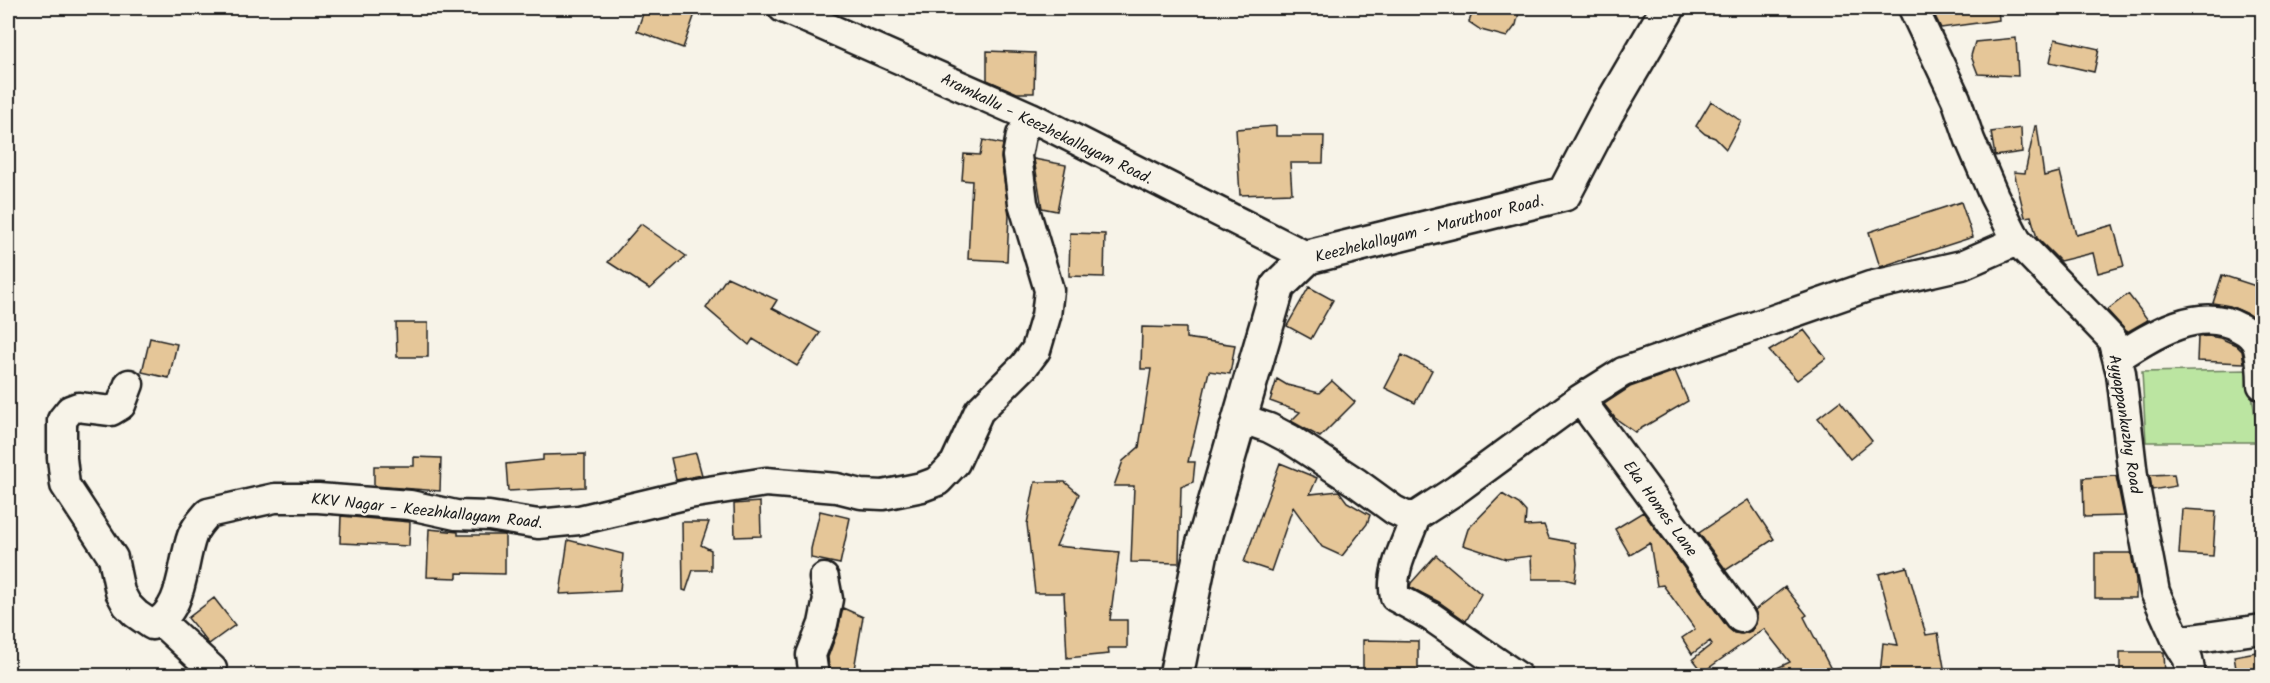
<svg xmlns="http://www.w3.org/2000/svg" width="2270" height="683" font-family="Kalam,sans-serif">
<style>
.green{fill:#bbe5a1;stroke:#6c805e;stroke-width:1.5}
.building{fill:#e5c698;stroke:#1c1c1c;stroke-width:1.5}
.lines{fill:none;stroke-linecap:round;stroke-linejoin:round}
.minor-casing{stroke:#1c1c1c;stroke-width:33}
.tertiary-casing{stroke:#1c1c1c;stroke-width:38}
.minor{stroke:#f7f3e8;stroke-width:28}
.tertiary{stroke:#f7f3e8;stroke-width:33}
.labels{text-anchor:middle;stroke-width:4.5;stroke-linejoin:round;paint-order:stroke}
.street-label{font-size:16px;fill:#1c1c1c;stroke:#f7f3e8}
</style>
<rect width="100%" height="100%" fill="#f7f3e8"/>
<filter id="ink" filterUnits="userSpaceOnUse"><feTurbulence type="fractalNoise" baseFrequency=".0167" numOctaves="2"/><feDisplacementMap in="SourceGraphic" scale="12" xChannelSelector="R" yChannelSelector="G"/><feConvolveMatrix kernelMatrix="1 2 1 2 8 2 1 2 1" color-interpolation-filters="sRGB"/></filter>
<g filter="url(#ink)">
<path class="green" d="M 2249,370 L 2258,442 L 2146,442 L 2142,372 Z"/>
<path class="building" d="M 645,8 L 697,8 L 683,48 L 637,31 Z
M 1474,8 L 1520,8 L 1516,25 L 1507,37 L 1481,30 L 1469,22 Z
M 1931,8 L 1998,8 L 1999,20 L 1941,28 Z
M 2016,38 L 2018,76 L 1978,74 L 1971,56 L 1975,42 Z
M 2055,39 L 2099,49 L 2094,72 L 2050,62 Z
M 987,51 L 1035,53 L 1034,93 L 1017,93 L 987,80 Z
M 1711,101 L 1741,121 L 1726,149 L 1715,138 L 1705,134 L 1696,126 Z
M 1276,126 L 1276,136 L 1324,136 L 1323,163 L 1290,163 L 1292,193 L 1240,195 L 1236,129 Z
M 2035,126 L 2037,126 L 2044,176 L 2060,172 L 2076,235 L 2113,225 L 2124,266 L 2098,273 L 2093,253 L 2060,261 L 2037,238 L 2031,216 L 2025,217 L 2014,172 L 2025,173 Z
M 2021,128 L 2022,152 L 1995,156 L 1991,132 Z
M 983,140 L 1003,144 L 1001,158 L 1009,215 L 1007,261 L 968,259 L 972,181 L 962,180 L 964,154 L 980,155 Z
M 1034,159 L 1066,165 L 1057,211 L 1042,208 Z
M 1961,202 L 1973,237 L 1880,267 L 1869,232 Z
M 641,224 L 686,256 L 650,289 L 608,262 Z
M 1070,233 L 1105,234 L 1104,277 L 1069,276 Z
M 2222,275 L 2262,288 L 2262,324 L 2246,313 L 2230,306 L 2213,303 Z
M 727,277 L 777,300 L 772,308 L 820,333 L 797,366 L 753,339 L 749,345 L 706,308 Z
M 1309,287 L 1333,300 L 1311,339 L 1287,326 Z
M 2128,294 L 2148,320 L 2127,332 L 2107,310 Z
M 396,323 L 428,323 L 428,357 L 397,357 Z
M 1142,327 L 1186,328 L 1186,338 L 1235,345 L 1230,374 L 1209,371 L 1188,462 L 1195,462 L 1193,482 L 1181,487 L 1179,563 L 1131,562 L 1134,486 L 1114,486 L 1123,461 L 1139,447 L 1151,369 L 1141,369 Z
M 1804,330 L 1826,358 L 1797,380 L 1769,351 Z
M 2208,336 L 2220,338 L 2236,345 L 2242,351 L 2244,363 L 2197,361 L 2198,337 Z
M 150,338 L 177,344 L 169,378 L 142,372 Z
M 1402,355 L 1432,370 L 1415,403 L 1385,388 Z
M 1675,371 L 1688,401 L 1635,432 L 1615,418 L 1604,404 L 1630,387 Z
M 1277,379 L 1287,385 L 1319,393 L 1332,381 L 1355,402 L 1320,437 L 1291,421 L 1300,412 L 1270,401 Z
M 1840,401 L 1872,441 L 1850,459 L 1818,418 Z
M 696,453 L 702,475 L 676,480 L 671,458 Z
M 585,454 L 585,487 L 508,491 L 506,464 L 543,460 L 543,455 Z
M 414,457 L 441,458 L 440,491 L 374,486 L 374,466 L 414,466 Z
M 1280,463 L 1317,478 L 1310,494 L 1339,491 L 1347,502 L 1370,515 L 1367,524 L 1342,556 L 1322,547 L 1293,507 L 1271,571 L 1244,562 Z
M 2174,474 L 2176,486 L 2152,490 L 2150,475 Z
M 2116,476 L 2124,516 L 2084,517 L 2083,478 Z
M 1035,482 L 1065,482 L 1079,494 L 1056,546 L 1119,552 L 1110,620 L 1127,620 L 1127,648 L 1108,648 L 1109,654 L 1067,658 L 1064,593 L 1035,593 L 1027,524 Z
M 1502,494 L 1519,504 L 1526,512 L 1525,526 L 1544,525 L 1549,538 L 1575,543 L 1577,564 L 1575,582 L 1565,579 L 1532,579 L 1531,556 L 1506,559 L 1463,545 L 1468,529 Z
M 1748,500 L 1774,539 L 1726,570 L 1699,533 Z
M 760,502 L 761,536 L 735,537 L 734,504 Z
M 2182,509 L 2216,511 L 2213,556 L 2179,554 Z
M 820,511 L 850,518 L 840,564 L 811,558 L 811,549 Z
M 1643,512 L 1728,628 L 1734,633 L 1742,634 L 1751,631 L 1756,624 L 1757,617 L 1755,610 L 1785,587 L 1807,615 L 1804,617 L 1834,675 L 1762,675 L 1790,662 L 1764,629 L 1703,672 L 1693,659 L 1712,644 L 1710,641 L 1692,654 L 1682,638 L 1695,629 L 1663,585 L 1657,586 L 1650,543 L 1630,555 L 1615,529 Z
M 341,516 L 410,522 L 409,546 L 340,543 Z
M 682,522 L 709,522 L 701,545 L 711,550 L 711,570 L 693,570 L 686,591 L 683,590 Z
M 429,529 L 458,532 L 458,535 L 505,535 L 505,574 L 457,573 L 457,578 L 427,577 Z
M 568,540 L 623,554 L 620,591 L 560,594 Z
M 2095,553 L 2131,553 L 2136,580 L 2136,598 L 2095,598 Z
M 1436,555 L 1481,594 L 1466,621 L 1439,602 L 1410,587 L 1411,583 Z
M 1907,567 L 1926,635 L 1938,633 L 1945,673 L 1933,675 L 1880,675 L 1883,643 L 1898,645 L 1879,574 Z
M 214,598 L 235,625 L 209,644 L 188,618 Z
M 843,608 L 863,617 L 853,675 L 829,668 L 828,657 L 838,630 Z
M 1363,640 L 1418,641 L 1418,675 L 1363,675 Z
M 2262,651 L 2262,675 L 2237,675 L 2234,656 Z
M 2120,652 L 2164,652 L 2165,675 L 2120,675 Z"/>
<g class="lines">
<g class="minor-casing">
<path id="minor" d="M 783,8 L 1031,117 L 1308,257
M 1913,8 L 1956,99 L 1970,140 L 1994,196 L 2017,241 L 2112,339 L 2121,373 L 2133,476 L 2155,592 L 2177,641 L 2188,659 L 2191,676
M 2117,358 C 2151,336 2199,304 2240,328 C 2248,332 2256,339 2258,348 C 2261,359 2262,373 2262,385
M 129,384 L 121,405 L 111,411 L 78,407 L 70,410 L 62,420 L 62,458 L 65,485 L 113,558 L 120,592 L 127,605 L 136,614 L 152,625 C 184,611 181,566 192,536 C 195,527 202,520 208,513 L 275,498 L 318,498 L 410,505 L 456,515 L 489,516 L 538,524 L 579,520 L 689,494 L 766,482 L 837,488 L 861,494 L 883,495 L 922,487 L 938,481 L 955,463 L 979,411 L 1024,366 L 1036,350 L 1046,316 L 1049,290 L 1023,203 L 1017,156 L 1021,135 L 1031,117
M 1580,399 L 1741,618
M 1240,418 L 1269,428 L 1290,439 L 1357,483 L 1394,510 L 1406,516 L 1416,516 L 1456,490 L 1580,399 L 1623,372 L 1870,286 L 1962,265 L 2017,241
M 1416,516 C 1408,540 1389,572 1395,597 L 1430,616 L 1517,676
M 160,621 L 212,669 L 211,676
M 2177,641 L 2262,629
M 814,676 L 811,655 L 823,624 L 828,599 L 824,578"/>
</g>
<g class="tertiary-casing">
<path id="tertiary" d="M 1176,676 L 1201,552 L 1278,286 L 1308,257 L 1564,194 L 1606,114 L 1668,8"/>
</g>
<use href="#minor" class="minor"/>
<use href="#tertiary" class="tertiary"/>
</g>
</g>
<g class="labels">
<g class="street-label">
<text transform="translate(1047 128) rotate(26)" y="6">Aramkallu - Keezhekallayam Road.</text>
<text transform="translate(1429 228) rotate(-14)" y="6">Keezhekallayam - Maruthoor Road.</text>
<text transform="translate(2126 424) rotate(81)" y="6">Ayyappankuzhy Road</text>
<text transform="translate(1661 508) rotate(54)" y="6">Eka Homes Lane</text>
<text transform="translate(427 510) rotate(6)" y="6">KKV Nagar - Keezhkallayam Road.</text>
</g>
</g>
<rect width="2270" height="683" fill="none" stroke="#f7f3e8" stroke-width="30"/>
<rect x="15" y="15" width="2240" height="653" fill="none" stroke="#1c1c1c" stroke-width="2" filter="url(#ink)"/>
</svg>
